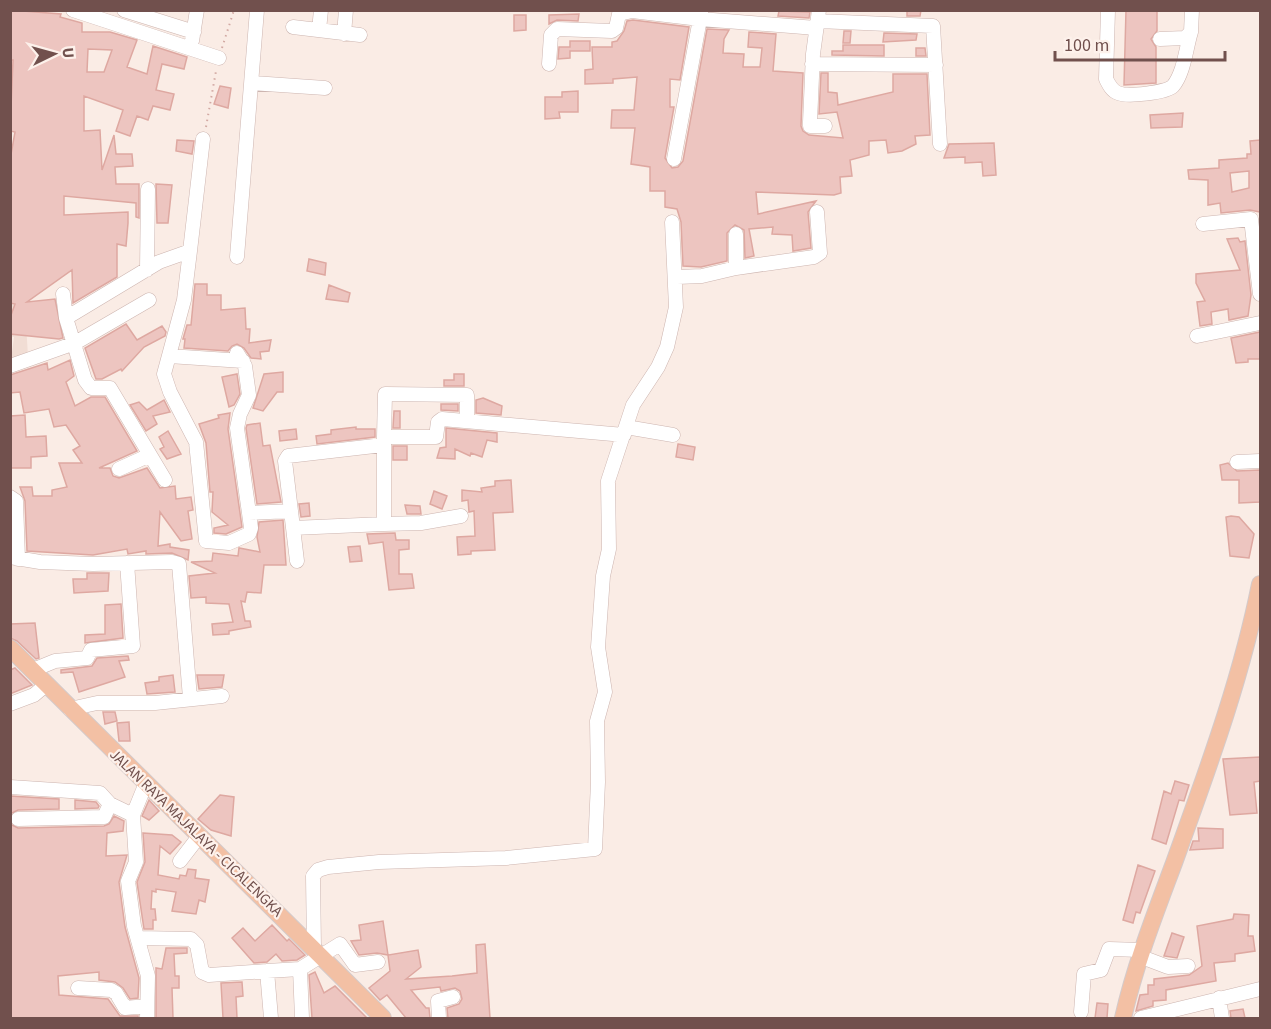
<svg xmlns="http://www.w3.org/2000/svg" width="1271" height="1029" font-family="'Source Sans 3',sans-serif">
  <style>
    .residential { fill: #f1ddd4 }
    .building { fill: #edc5c0; stroke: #dea8a1; stroke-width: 1.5; fill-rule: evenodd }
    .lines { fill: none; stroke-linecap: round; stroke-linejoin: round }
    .minor-casing { stroke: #cdb5b0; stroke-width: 15 }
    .major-casing { stroke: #d4caca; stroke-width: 18 }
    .path { stroke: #d2a9a3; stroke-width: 2; stroke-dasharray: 1.5 4.5; stroke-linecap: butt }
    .minor { stroke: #fff; stroke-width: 14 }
    .major { stroke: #f3c0a4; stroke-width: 16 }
    .labels { text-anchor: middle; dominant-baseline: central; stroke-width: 4.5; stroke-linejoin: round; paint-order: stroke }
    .street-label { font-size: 15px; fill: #71504d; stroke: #fdf1eb }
  </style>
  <rect width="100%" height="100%" fill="#faece5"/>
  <path class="residential" d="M 10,258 L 22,259 L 28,356 L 11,360 L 14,337 L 10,336 Z"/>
  <path class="building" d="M 10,10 L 61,14 L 60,17 L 82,23 L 82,32 L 110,32 L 137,40 L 127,67 L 147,74 L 153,46 L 187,57 L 184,69 L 162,64 L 156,90 L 174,94 L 170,110 L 153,106 L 148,120 L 137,116 L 130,136 L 116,131 L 123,110 L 84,96 L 84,131 L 100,130 L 102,170 L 114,135 L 116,154 L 132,154 L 133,166 L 115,167 L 116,184 L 139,184 L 139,218 L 136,217 L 136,203 L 64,196 L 64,215 L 128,212 L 128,223 L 126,246 L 117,244 L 117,277 L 73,303 L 72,270 L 27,302 L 55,299 L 63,338 L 59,339 L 10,334 L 10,318 L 15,304 L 10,303 L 10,160 L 15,132 L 10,131 L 13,60 L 10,60 ZM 88,49 L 112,50 L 104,72 L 87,72 Z
    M 907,10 L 921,10 L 920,16 L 907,16 Z
    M 1126,10 L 1157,10 L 1157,31 L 1151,39 L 1156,47 L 1156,83 L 1124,85 Z
    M 779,11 L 810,12 L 809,18 L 778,16 Z
    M 579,14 L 578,21 L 557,20 L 549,24 L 549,15 Z
    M 514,15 L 526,15 L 526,30 L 514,31 Z
    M 633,20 L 689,27 L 680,80 L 670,79 L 670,107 L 674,107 L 665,158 L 672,168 L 678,167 L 683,161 L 707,29 L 729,30 L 724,39 L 723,53 L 744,54 L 743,67 L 760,67 L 762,48 L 748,47 L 749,32 L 776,34 L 773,71 L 803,73 L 801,126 L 803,131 L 809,135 L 843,138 L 837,112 L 819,114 L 821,73 L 828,73 L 828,92 L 837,93 L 838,105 L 893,92 L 893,74 L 927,74 L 930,135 L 915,136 L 916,144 L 902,151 L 888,153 L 886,140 L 869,141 L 869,155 L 850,160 L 852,176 L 840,177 L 841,193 L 834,195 L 756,192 L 758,214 L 816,201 L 808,212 L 811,248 L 793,251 L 792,235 L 772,234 L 773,227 L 749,229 L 754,256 L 745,258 L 744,230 L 735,225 L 727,233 L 727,261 L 701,267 L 683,266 L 681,222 L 677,209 L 665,207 L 665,191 L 650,191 L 650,167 L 631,164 L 635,128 L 611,128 L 612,110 L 634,110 L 637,77 L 613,79 L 613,83 L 585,84 L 585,70 L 593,69 L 592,47 L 612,47 L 612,42 L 617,41 L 624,31 L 627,21 Z
    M 844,31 L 851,31 L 850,43 L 843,43 Z
    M 884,33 L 917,34 L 916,40 L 883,42 Z
    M 570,41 L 590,41 L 590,51 L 570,51 L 570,58 L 558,59 L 559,47 L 570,47 Z
    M 843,45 L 884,45 L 884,56 L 832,55 L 832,51 L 843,51 Z
    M 916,48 L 925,48 L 926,56 L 916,56 Z
    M 220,86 L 231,88 L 228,108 L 214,104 Z
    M 578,91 L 578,112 L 559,112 L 560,118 L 545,119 L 545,97 L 562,97 L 562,92 Z
    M 1183,113 L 1182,127 L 1151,128 L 1150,115 Z
    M 177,140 L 194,141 L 192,154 L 176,151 Z
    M 1260,140 L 1260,212 L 1250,210 L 1221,213 L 1220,203 L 1208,205 L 1208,180 L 1189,179 L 1188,170 L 1219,168 L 1219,160 L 1247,158 L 1247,154 L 1251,154 L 1250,141 ZM 1249,171 L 1249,188 L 1232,192 L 1230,173 Z
    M 994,143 L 996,175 L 983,176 L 982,162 L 965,163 L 965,157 L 944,158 L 949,144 Z
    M 156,184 L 172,185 L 168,223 L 157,223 Z
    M 1238,238 L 1240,242 L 1245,241 L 1251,295 L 1248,316 L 1229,320 L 1228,309 L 1211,312 L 1212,324 L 1200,326 L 1197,302 L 1205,301 L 1196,283 L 1196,274 L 1240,270 L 1227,239 Z
    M 309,259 L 326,263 L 325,275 L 307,271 Z
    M 195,284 L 207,284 L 207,295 L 221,295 L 221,310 L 245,308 L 246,329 L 250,329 L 249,343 L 271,340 L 269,351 L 260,352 L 261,359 L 251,358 L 244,348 L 237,344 L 232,346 L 228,351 L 184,348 L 185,339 L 183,339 L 187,325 L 191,325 Z
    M 329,285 L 350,293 L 348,302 L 326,299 Z
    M 126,324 L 137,340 L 162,326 L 166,332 L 165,336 L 144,347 L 122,371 L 121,369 L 102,379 L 96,379 L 85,348 Z
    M 1260,332 L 1260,359 L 1248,359 L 1248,362 L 1236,363 L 1231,338 Z
    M 70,360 L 74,376 L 66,382 L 75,406 L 91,397 L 105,397 L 137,451 L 99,468 L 110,468 L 113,476 L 119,478 L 147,468 L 160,488 L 175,486 L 176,499 L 191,497 L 193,510 L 188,511 L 192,539 L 181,541 L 160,512 L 158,546 L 170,544 L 170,547 L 189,550 L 188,560 L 172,553 L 146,554 L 146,551 L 128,554 L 127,549 L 93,555 L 27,551 L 25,501 L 20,487 L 32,487 L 33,496 L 52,496 L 52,490 L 67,487 L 59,463 L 82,463 L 73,450 L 80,446 L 66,425 L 54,427 L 49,409 L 24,413 L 20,392 L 10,393 L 10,375 L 47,363 L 48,370 Z
    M 283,372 L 283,392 L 277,392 L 263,411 L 253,408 L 264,374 Z
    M 237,374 L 240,394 L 234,405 L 229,407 L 222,377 Z
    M 454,374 L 464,374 L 464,386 L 444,386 L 444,380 L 454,380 Z
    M 483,398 L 502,406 L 501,415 L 476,413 L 476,400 Z
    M 164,400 L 170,412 L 153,416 L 157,424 L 146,431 L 130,405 L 139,402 L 147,410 Z
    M 441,404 L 458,404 L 458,411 L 441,410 Z
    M 394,411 L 400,411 L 400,428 L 393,428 Z
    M 230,413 L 228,429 L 242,527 L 226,534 L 214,533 L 214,528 L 228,525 L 212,512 L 213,492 L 210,492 L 206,443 L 199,424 L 219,418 L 218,415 Z
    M 25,415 L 26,437 L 46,436 L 47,456 L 31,457 L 31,468 L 10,468 L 10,416 Z
    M 260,423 L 263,446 L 270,445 L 281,502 L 257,504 L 246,428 L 247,425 Z
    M 356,427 L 356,429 L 375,429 L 375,437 L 317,444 L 316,436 L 331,434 L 331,430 Z
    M 446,428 L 497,433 L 497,442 L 487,440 L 482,457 L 471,453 L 470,456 L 455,449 L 455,459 L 437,458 L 440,448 L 446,447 Z
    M 296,429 L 297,439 L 280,441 L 279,431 Z
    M 168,431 L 181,454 L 167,459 L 160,449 L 164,447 L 159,437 Z
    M 678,444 L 695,447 L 693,460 L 676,457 Z
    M 393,446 L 407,446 L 407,460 L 393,460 Z
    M 1228,463 L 1237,471 L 1260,470 L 1260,502 L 1239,503 L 1239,480 L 1222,480 L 1220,465 Z
    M 511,480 L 513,512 L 493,513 L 495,550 L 471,551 L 471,554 L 458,555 L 457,537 L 475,536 L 474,511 L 469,512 L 468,500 L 462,501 L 462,490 L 482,492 L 481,488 L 495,486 L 495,481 Z
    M 434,491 L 447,496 L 442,509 L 430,504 Z
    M 309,503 L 310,516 L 301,517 L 299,504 Z
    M 405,505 L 420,506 L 421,514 L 407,514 Z
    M 1231,516 L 1239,517 L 1254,534 L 1249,558 L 1230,556 L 1226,517 Z
    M 283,520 L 286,565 L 264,565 L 261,593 L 247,592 L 245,602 L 241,601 L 245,621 L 250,621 L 251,627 L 229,631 L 229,634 L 213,635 L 212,624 L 233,622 L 229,604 L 206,603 L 206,597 L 191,598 L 189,576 L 215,573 L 191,562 L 212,561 L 213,553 L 238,556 L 239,548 L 260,552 L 257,537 L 259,522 Z
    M 395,533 L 396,540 L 409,540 L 409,549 L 399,550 L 399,574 L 412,574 L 414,588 L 389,590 L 383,542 L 369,544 L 367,534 Z
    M 360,546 L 362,561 L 350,562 L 348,547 Z
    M 87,573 L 109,573 L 108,591 L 74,593 L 73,579 L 87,579 Z
    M 121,604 L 123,638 L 85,643 L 85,635 L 105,634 L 105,605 Z
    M 35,623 L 39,658 L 36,659 L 17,641 L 10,638 L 10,624 Z
    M 128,656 L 129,660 L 119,661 L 125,677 L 79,692 L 73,672 L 61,673 L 61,670 L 92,666 L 97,658 Z
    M 15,668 L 32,685 L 10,694 L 10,670 Z
    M 173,675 L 175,692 L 147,694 L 145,683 L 159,681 L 159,677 Z
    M 197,675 L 224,675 L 222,687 L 199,689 Z
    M 103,712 L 115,712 L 117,721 L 105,724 Z
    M 129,722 L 130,741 L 119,741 L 117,723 Z
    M 1260,757 L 1260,781 L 1254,782 L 1257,813 L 1230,815 L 1223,759 Z
    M 1175,781 L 1189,785 L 1184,801 L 1179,800 L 1166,844 L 1152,839 L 1164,791 L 1171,794 Z
    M 220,795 L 234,797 L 231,836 L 211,830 L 198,819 Z
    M 10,796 L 59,799 L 59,809 L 18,810 L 10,814 Z
    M 75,800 L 96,802 L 99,806 L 98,808 L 75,809 Z
    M 149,800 L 159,811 L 149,820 L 142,816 Z
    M 114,816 L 124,821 L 123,831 L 107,833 L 106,856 L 127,855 L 119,882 L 125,927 L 139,978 L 138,998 L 130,999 L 123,988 L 115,982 L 99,980 L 99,972 L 58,976 L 59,995 L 108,999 L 120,1016 L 138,1016 L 138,1018 L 10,1018 L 10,824 L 18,828 L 104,826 L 109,824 Z
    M 1198,828 L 1223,829 L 1223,848 L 1190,850 L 1193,841 L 1199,841 Z
    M 143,833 L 172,835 L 181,842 L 170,854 L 160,846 L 158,875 L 179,879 L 180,875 L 186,876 L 188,869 L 196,870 L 195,878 L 209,880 L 205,902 L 199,900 L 196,914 L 172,911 L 176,892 L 156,889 L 156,892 L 152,891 L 151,909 L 155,909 L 156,920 L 153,920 L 153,929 L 144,929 L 137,882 L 145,862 Z
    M 1138,865 L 1155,871 L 1140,913 L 1136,912 L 1133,923 L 1123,920 Z
    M 1234,914 L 1249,915 L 1248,936 L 1253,936 L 1255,951 L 1235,954 L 1235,961 L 1214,963 L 1216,981 L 1166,990 L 1166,1000 L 1153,1001 L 1153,1006 L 1136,1011 L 1140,995 L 1148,994 L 1148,985 L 1154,985 L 1154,979 L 1189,975 L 1202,966 L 1197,926 L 1233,919 Z
    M 383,921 L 388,955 L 377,953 L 359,955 L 351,941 L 361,940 L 359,925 Z
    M 272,925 L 287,941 L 289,939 L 305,955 L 297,960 L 282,961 L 276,954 L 267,962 L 254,963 L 232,938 L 243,928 L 255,941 Z
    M 1172,933 L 1184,937 L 1177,958 L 1164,956 Z
    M 485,944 L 490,1018 L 448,1018 L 447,1008 L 459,1004 L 462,999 L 460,991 L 455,988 L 441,991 L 440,987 L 411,990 L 426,1008 L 429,1008 L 430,1018 L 406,1018 L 387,995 L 380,1000 L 369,988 L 390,971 L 388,955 L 418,950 L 421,967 L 406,979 L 452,976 L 477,973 L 476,945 Z
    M 166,948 L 187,948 L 187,953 L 174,954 L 175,976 L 179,976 L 179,988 L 172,988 L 173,1018 L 156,1018 L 156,968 L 162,969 Z
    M 315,972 L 324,993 L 335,986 L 367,1018 L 312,1018 L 309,975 Z
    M 242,982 L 243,996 L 236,997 L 237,1018 L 223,1018 L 221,983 Z
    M 1097,1003 L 1108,1004 L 1107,1018 L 1095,1018 Z
    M 1243,1009 L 1245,1018 L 1231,1018 L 1230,1011 Z"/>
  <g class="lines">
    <defs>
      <path id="minor" d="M 73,10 L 219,58
        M 124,10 L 194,32
        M 819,10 L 813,54 L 810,122 L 810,126 L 825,126
        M 1108,10 L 1106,79 C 1109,85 1112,91 1118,93 C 1127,97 1166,93 1173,86 C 1184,73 1186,48 1191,32
        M 701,12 L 700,19 L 816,28
        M 818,21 L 933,26 L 940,144
        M 293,27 L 360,35
        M 319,30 L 321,10
        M 344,34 L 346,10
        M 1160,39 L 1185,38 L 1191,32 L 1192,10
        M 192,41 L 197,10
        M 549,64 L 551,35 L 557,29 L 612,31 L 616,28 L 619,14 L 632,11 L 700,19 L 674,159
        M 812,64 L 936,65
        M 252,83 L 325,88
        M 1203,224 L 1251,219 L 1260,294
        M 190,251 L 184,300 L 164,374 L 170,392 L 196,442 L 206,541 L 229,543 L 249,534 L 251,528 L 249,513
        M 237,257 L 257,10
        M 736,268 L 814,257 L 820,253 L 817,212
        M 147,270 L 148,189
        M 677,277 L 702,276 L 736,268 L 736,234
        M 63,294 L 66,318 L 85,380 L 91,388 L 110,388 L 165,480
        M 66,318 L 159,262 L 190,251 L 203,139
        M 1197,336 L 1260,323
        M 237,353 L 245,366 L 249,395 L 240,414 L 237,428 L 249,513 L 291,511 L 297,561
        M 169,356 L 243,361
        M 10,366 L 75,343 L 149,300
        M 626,427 L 673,435
        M 384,437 L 385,394 L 467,395 L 467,420
        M 1237,462 L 1260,461
        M 119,469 L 150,455
        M 10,497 L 16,501 L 18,559
        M 291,511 L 285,461 L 288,456 L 383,445
        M 461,516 L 421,523 L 384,524 L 384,437 L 436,437 L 438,422 L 442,419 L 624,435
        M 293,528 L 384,524
        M 10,557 L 40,562 L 93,564 L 172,562 L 179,564 L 190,698
        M 33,670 L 55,661 L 87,658 L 91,650 L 133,646 L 127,563
        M 10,704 L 34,695 L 47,684
        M 70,709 L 97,703 L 155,703 L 222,696
        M 146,783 L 133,815 L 136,862 L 128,881 L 134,926 L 148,976 L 147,1018
        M 10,787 L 100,793 L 110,804 L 133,815
        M 18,819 L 104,817 L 110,804
        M 180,861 L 200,835
        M 138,938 L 191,939 L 197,945 L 202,972 L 209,975 L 267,971
        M 314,949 L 313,876 L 318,870 L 328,867 L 379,862 L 506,858 L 595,849 L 598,782 L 597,721 L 605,692 L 598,647 L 603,576 L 609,549 L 608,481 L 633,405 L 658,367 L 667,347 L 676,307 L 672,222
        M 1139,956 L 1168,967 L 1188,966
        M 78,988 L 111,990 L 116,993 L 125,1008 L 147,1006
        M 1219,998 L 1222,1018
        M 1081,1012 L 1084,974 L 1101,970 L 1109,949 L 1141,950
        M 271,1018 L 267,971 L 300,969
        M 302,1018 L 300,969 L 340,944 L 355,965 L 378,962
        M 439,1018 L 438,1001 L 453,997
        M 1141,1018 L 1260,989"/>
      <path id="major" d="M 10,648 L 383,1018
        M 1123,1018 C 1135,965 1155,914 1174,863 C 1207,771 1241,680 1260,584"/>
    </defs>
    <use href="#minor" class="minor-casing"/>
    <use href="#major" class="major-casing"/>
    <path class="path" d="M 222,48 L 234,10
      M 206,127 L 216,71"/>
    <use href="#minor" class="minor"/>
    <use href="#major" class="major"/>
  </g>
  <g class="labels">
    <g class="street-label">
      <text transform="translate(196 833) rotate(44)">JALAN RAYA MAJALAYA - CICALENGKA</text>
    </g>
  </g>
  <rect width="1271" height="1029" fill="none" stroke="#71504d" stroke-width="24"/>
  <g transform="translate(54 54) rotate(85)" stroke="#fdf1eb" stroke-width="4.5" paint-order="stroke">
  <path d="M0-4.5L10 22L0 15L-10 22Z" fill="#71504d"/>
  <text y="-9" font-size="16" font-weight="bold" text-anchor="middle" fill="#71504d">U</text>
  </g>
  <path d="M1055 51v9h170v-9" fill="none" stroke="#71504d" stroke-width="3"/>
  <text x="1064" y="51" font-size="18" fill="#71504d" stroke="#fdf1eb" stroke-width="4.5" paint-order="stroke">100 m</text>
</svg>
